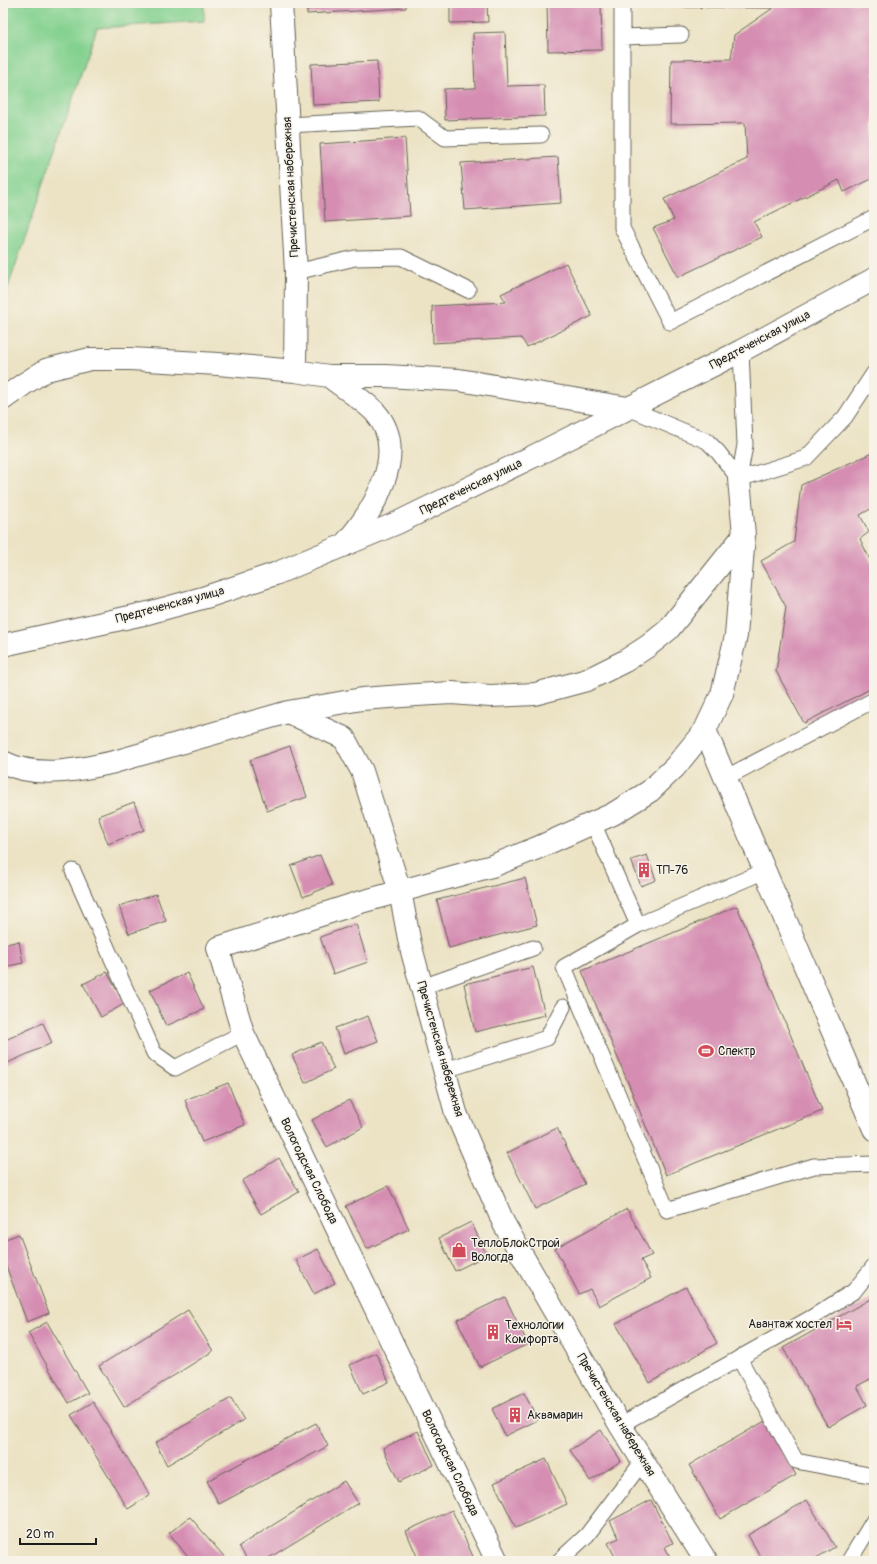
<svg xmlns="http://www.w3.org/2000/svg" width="877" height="1564" font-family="Pangolin,sans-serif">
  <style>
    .green { fill: #83d18f; stroke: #507656 }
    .building { fill: #d58db2 }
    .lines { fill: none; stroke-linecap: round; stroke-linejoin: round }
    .lane-casing { stroke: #656257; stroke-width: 17 }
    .street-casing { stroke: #656257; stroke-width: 24 }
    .secondary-casing { stroke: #656257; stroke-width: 24 }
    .lane { stroke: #fff; stroke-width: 15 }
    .street { stroke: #fff; stroke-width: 22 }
    .secondary { stroke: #fff; stroke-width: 22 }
    .labels { text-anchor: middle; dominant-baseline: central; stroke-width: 3; stroke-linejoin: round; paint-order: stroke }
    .street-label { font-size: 12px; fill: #1c1c1c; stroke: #f7f3e8 }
    .poi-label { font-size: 12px; fill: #1c1c1c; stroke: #f7f3e8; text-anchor: start }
  </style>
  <rect width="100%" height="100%" fill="#f7f3e8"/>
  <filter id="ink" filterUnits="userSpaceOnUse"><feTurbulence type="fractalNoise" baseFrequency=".025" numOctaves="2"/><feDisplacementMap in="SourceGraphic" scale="8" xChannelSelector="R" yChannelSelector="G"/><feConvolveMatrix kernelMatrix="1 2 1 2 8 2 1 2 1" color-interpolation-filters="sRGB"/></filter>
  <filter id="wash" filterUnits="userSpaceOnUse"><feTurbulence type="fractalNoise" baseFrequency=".012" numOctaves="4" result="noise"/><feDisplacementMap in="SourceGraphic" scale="16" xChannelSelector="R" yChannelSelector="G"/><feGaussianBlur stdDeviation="0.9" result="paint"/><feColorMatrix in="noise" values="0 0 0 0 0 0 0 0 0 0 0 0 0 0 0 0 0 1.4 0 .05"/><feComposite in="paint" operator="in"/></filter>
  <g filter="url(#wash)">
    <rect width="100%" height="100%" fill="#ece3c5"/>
    <path class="green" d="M 6,3 L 204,3 L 204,21 L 97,28 L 3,302 L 3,10 Z"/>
    <g id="blocks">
      <path class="building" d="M 307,3 L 406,3 L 406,8 L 307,14 Z
        M 450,3 L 487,3 L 488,22 L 450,23 Z
        M 547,3 L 601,3 L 602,50 L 548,51 Z
        M 672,3 L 874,3 L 874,178 L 844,192 L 839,180 L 754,222 L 762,237 L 678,277 L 653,228 L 674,220 L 664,199 L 747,159 L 745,123 L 670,124 L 671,60 L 731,59 L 734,35 L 773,8 L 672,7 Z
        M 505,32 L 507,86 L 544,85 L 545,116 L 445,120 L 444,89 L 475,88 L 473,33 Z
        M 377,61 L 379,102 L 313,105 L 311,64 Z
        M 405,138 L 410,216 L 325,222 L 320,144 Z
        M 558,157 L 561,203 L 465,210 L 461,163 Z
        M 566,263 L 592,316 L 527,347 L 521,338 L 433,343 L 432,306 L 506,302 L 501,294 Z
        M 874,452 L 874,507 L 860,515 L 869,532 L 860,539 L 874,568 L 874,687 L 804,723 L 776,671 L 786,607 L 761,561 L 794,542 L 801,485 Z
        M 290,746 L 307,797 L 267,811 L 250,760 Z
        M 134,802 L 144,830 L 108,844 L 98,816 Z
        M 320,855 L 332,885 L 303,897 L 291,866 Z
        M 647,855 L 656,880 L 641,886 L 631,860 Z
        M 525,878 L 537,925 L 449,948 L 437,900 Z
        M 156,894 L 166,921 L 129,934 L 119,906 Z
        M 737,906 L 822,1111 L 666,1175 L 582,971 Z
        M 356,924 L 368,962 L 333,974 L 320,937 Z
        M 19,941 L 23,963 L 3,967 L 3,945 Z
        M 533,967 L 545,1015 L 475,1032 L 464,984 Z
        M 107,972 L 124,1004 L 101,1017 L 83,984 Z
        M 187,973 L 204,1009 L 166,1026 L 150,990 Z
        M 368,1016 L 378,1041 L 344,1054 L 335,1028 Z
        M 43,1023 L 52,1043 L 3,1065 L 3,1041 Z
        M 321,1042 L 334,1069 L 305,1083 L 292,1055 Z
        M 228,1083 L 245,1125 L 202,1142 L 185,1100 Z
        M 349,1100 L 363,1127 L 327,1147 L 312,1120 Z
        M 557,1128 L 585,1184 L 535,1209 L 507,1153 Z
        M 279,1158 L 299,1192 L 261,1214 L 242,1181 Z
        M 388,1186 L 409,1229 L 367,1249 L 346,1206 Z
        M 627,1209 L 652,1255 L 641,1260 L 651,1278 L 599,1306 L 590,1289 L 579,1294 L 555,1248 Z
        M 471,1222 L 487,1255 L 455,1271 L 439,1238 Z
        M 19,1234 L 49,1313 L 27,1322 L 3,1258 L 3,1240 Z
        M 318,1249 L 335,1283 L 314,1294 L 296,1260 Z
        M 686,1287 L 717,1343 L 650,1383 L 616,1324 Z
        M 505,1297 L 528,1344 L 480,1367 L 457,1320 Z
        M 874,1297 L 874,1377 L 857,1386 L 867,1405 L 828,1427 L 783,1348 Z
        M 188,1310 L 213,1351 L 124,1407 L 99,1366 Z
        M 47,1322 L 88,1393 L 69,1403 L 28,1333 Z
        M 376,1353 L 389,1382 L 363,1394 L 350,1365 Z
        M 524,1393 L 538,1420 L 505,1436 L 492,1409 Z
        M 231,1398 L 244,1420 L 167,1465 L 155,1443 Z
        M 93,1402 L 150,1495 L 128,1509 L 71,1415 Z
        M 765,1421 L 796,1475 L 720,1519 L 689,1465 Z
        M 316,1423 L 328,1446 L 219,1504 L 207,1481 Z
        M 601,1430 L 621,1461 L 590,1481 L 570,1450 Z
        M 418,1431 L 434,1465 L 399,1482 L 383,1448 Z
        M 546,1459 L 567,1504 L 516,1528 L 494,1483 Z
        M 344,1481 L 358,1503 L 264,1561 L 248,1561 L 239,1546 Z
        M 651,1500 L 673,1543 L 665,1547 L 672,1561 L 617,1561 L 608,1543 L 619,1538 L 610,1521 Z
        M 807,1500 L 835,1547 L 811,1561 L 763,1561 L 748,1535 Z
        M 452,1510 L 475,1561 L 419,1561 L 406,1531 Z
        M 190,1517 L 228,1561 L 191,1561 L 169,1533 Z"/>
    </g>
  </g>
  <g filter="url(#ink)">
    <use href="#blocks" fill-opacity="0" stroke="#656257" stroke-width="1"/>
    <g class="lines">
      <defs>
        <path id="lane" d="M 622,3 L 622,228 L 670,322 L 874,218
          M 622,37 L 681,35
          M 288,125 L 418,118 L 445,138 L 541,135
          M 296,272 L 355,258 L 401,257 L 468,290
          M 628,408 L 707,441 L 718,452 L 739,479
          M 739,479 L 806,458 L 845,417 L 874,373
          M 739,479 L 745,445 L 741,351
          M 725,778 L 874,700
          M 593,823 L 638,925
          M 73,871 L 154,1053 L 175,1068 L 243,1033
          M 765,871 L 638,925 L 564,967 L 667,1210 L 814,1166 L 874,1164
          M 422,987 L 533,948
          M 445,1070 L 547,1038 L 563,1007
          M 739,1358 L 796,1461 L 874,1476
          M 620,1425 L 811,1318 L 854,1291 L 874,1266
          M 559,1561 L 587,1535 L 643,1461
          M 849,1561 L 874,1520"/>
        <path id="street" d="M 281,3 L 296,272 L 295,371
          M 329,376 C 343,387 363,400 375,412 C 411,452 372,514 343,546
          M 3,399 L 24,384 L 46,370 L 90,359 L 130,359 L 218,364 L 295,371 L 329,376 L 385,376 L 459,380 L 628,408
          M 288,712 L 344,738 L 362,771 L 400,891 L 410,944 L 456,1113 L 504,1224 L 620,1425 L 706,1561
          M 705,730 L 874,1129
          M 3,762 C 36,779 80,770 114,762 L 288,712 L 362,699 L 416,695 L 452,693 L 490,696 L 535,694 L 587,680 L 625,661 L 648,646 L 668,630 L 744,535
          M 497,1561 L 243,1033 L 218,948 L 361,902 L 492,866 L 537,848 L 613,814 L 650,791 L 675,767 L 705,730 L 722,694 L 736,636 L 744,535 L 739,479"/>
        <path id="secondary" d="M 3,645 L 148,613 L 206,597 L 275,574 L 397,523 L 538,454 L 741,351 L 874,279"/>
      </defs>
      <use href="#lane" class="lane-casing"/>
      <use href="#street" class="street-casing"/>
      <use href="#secondary" class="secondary-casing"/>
      <use href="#lane" class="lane"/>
      <use href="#street" class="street"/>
      <use href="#secondary" class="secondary"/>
    </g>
  </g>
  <defs>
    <symbol id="building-bare" viewBox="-9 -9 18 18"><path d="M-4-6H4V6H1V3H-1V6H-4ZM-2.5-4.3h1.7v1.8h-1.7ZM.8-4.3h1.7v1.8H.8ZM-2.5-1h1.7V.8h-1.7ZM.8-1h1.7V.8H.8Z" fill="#d1495b" stroke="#f7f3e8" stroke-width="2.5" paint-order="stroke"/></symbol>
    <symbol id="stadium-bare" viewBox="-9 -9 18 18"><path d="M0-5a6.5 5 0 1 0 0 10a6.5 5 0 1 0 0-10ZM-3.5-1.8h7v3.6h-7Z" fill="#d1495b" stroke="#f7f3e8" stroke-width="2.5" paint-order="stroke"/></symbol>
    <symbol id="shop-bare" viewBox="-9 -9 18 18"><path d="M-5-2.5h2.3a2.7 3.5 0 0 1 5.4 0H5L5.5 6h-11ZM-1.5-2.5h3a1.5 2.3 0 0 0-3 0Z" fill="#d1495b" stroke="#f7f3e8" stroke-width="2.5" paint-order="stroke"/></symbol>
    <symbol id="hotel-bare" viewBox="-9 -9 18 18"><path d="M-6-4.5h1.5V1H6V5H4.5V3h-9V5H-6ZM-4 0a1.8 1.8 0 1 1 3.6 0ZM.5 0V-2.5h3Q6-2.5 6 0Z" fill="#d1495b" stroke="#f7f3e8" stroke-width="2.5" paint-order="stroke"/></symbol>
  </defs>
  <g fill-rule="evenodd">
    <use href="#building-bare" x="633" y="859" width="22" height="22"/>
    <use href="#stadium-bare" x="695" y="1040" width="22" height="22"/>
    <use href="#shop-bare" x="448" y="1239" width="22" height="22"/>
    <use href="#hotel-bare" x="833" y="1313" width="22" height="22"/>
    <use href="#building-bare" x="482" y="1321" width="22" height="22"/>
    <use href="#building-bare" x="504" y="1404" width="22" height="22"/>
  </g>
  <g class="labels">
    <g class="street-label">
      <text transform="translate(291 187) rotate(-93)">Пречистенская набережная</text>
      <text transform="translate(760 340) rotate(-28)">Предтеченская улица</text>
      <text transform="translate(471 487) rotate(-26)">Предтеченская улица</text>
      <text transform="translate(170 605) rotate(-15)">Предтеченская улица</text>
      <text transform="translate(440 1049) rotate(74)">Пречистенская набережная</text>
      <text transform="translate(309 1171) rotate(64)">Вологодская Слобода</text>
      <text transform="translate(616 1415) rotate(59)">Пречистенская набережная</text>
      <text transform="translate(450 1463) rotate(64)">Вологодская Слобода</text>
    </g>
    <g class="poi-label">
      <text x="656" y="870">ТП-76</text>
      <text x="718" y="1051">Спектр</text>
      <text x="471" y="1243">ТеплоБлокСтрой<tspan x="471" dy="14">Вологда</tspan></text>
      <text x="832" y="1324" text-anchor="end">Авантаж хостел</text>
      <text x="505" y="1325">Технологии<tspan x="505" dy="14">Комфорта</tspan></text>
      <text x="527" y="1415">Аквамарин</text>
    </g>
  </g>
  <rect width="877" height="1564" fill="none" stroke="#f7f3e8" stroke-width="16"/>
  <path d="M20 1538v6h76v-6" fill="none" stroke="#1c1c1c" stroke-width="2"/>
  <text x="26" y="1538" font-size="12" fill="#1c1c1c" stroke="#f7f3e8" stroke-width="3" paint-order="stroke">20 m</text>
</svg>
